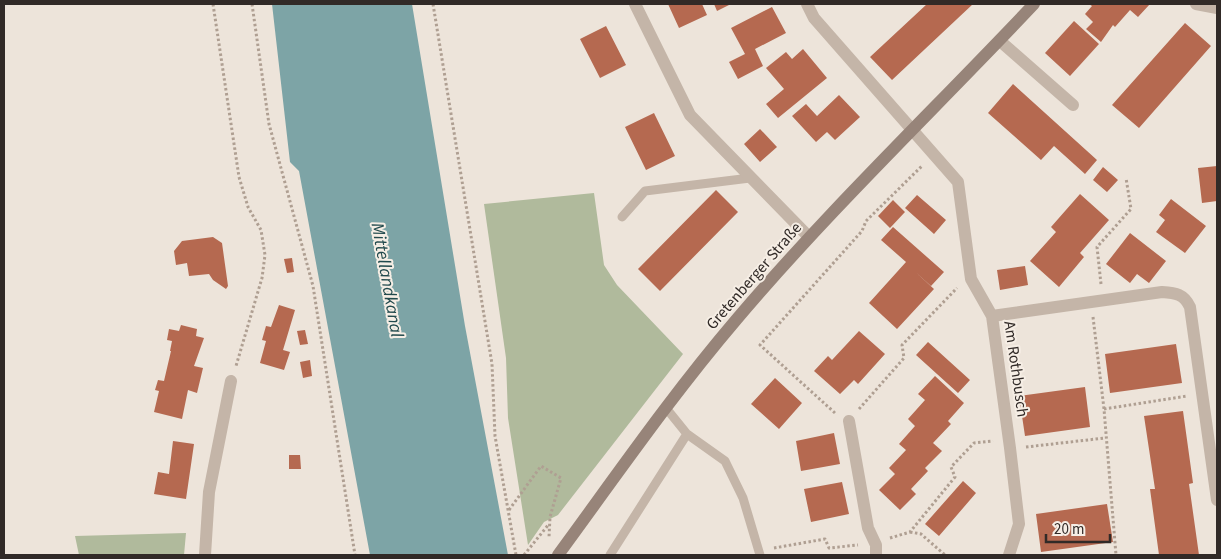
<svg xmlns="http://www.w3.org/2000/svg" width="1221" height="559" font-family="'Source Sans 3',sans-serif">
  <style>
    .green { fill: #b0ba9c }
    .water { fill: #7da4a6 }
    .building { fill: #b56950 }
    .lines { fill: none; stroke-linecap: round; stroke-linejoin: round }
    .path { stroke: #af9f92; stroke-width: 3; stroke-dasharray: 2.5 2.5; stroke-linecap: butt }
    .service { stroke: #c4b5a8; stroke-width: 9 }
    .minor { stroke: #c4b5a8; stroke-width: 12 }
    .secondary { stroke: #978479; stroke-width: 12 }
    .labels { text-anchor: middle; dominant-baseline: central; stroke-width: 4; stroke-linejoin: round; paint-order: stroke }
    .street-label { font-size: 16px; fill: #312a27; stroke: #f6eee5 }
    .water-label { font-size: 18px; font-style: italic; fill: #224a4d; stroke: #f6eee5 }
  </style>
  <rect width="100%" height="100%" fill="#ede4da"/>
  <path class="green" d="M 594,193 L 604,265 L 617,285 L 683,354 L 558,515 L 544,522 L 528,545 L 508,418 L 506,358 L 484,204 Z
    M 186,533 L 184,555 L 79,555 L 75,536 Z"/>
  <path class="water" d="M 272,4 L 412,4 L 465,326 L 508,555 L 370,555 L 299,171 L 290,162 Z"/>
  <path class="building" d="M 668,4 L 702,4 L 707,15 L 679,28 Z
    M 714,4 L 731,4 L 717,11 Z
    M 927,4 L 973,4 L 892,80 L 870,57 Z
    M 1089,4 L 1150,4 L 1138,17 L 1130,10 L 1115,27 L 1113,25 L 1101,42 L 1086,29 L 1093,22 L 1085,14 L 1092,6 Z
    M 772,7 L 786,33 L 755,49 L 763,66 L 738,79 L 729,62 L 745,54 L 731,28 Z
    M 1074,21 L 1099,44 L 1070,76 L 1045,53 Z
    M 1185,23 L 1211,46 L 1139,128 L 1112,105 Z
    M 606,26 L 626,65 L 600,78 L 580,39 Z
    M 803,49 L 827,78 L 778,118 L 766,104 L 784,89 L 766,68 L 786,52 L 792,59 Z
    M 1013,84 L 1097,160 L 1085,174 L 1054,146 L 1041,160 L 988,113 Z
    M 839,95 L 860,117 L 835,140 L 827,132 L 816,142 L 792,116 L 806,104 L 817,116 Z
    M 654,113 L 675,156 L 646,170 L 625,127 Z
    M 760,129 L 777,147 L 760,162 L 744,144 Z
    M 1217,166 L 1217,201 L 1202,203 L 1198,168 Z
    M 1103,167 L 1118,180 L 1107,192 L 1093,180 Z
    M 716,190 L 738,212 L 660,291 L 638,269 Z
    M 1080,194 L 1109,220 L 1080,253 L 1084,257 L 1059,287 L 1030,261 L 1056,232 L 1051,227 Z
    M 917,195 L 946,220 L 934,234 L 905,208 Z
    M 1171,199 L 1206,226 L 1185,253 L 1156,232 L 1165,220 L 1159,215 Z
    M 893,200 L 905,212 L 890,228 L 878,216 Z
    M 893,227 L 944,272 L 931,286 L 913,270 L 934,289 L 897,329 L 869,303 L 906,262 L 881,240 Z
    M 1130,233 L 1166,261 L 1149,283 L 1137,274 L 1130,283 L 1106,264 Z
    M 213,237 L 222,243 L 228,286 L 226,289 L 213,280 L 209,274 L 189,276 L 187,263 L 176,265 L 174,251 L 182,241 Z
    M 292,258 L 294,272 L 287,273 L 284,259 Z
    M 1025,266 L 1028,285 L 1000,290 L 997,270 Z
    M 279,305 L 295,310 L 283,350 L 290,352 L 284,370 L 260,363 L 266,341 L 262,340 L 266,326 L 271,327 Z
    M 181,325 L 197,329 L 196,336 L 204,338 L 194,366 L 203,368 L 197,393 L 188,390 L 182,419 L 154,412 L 159,391 L 155,390 L 158,380 L 164,381 L 171,351 L 170,351 L 172,341 L 167,340 L 169,329 L 179,331 Z
    M 305,330 L 308,344 L 300,345 L 297,331 Z
    M 859,331 L 885,354 L 858,384 L 854,380 L 840,394 L 814,371 L 828,356 L 832,360 Z
    M 928,342 L 970,380 L 958,393 L 916,355 Z
    M 1176,344 L 1182,383 L 1110,393 L 1105,354 Z
    M 310,360 L 312,376 L 303,378 L 300,362 Z
    M 935,376 L 964,403 L 948,421 L 951,424 L 933,443 L 942,451 L 925,468 L 928,471 L 911,489 L 916,494 L 900,510 L 879,490 L 895,474 L 889,468 L 906,450 L 899,444 L 915,426 L 908,419 L 925,400 L 918,394 Z
    M 775,378 L 802,403 L 779,429 L 751,404 Z
    M 1085,387 L 1090,427 L 1025,436 L 1019,396 Z
    M 1183,411 L 1193,483 L 1189,484 L 1199,555 L 1159,555 L 1150,489 L 1155,489 L 1144,416 Z
    M 834,433 L 840,464 L 801,471 L 796,441 Z
    M 173,441 L 194,444 L 186,499 L 154,494 L 158,472 L 169,474 Z
    M 289,455 L 300,455 L 301,469 L 289,469 Z
    M 963,481 L 976,493 L 939,536 L 925,524 Z
    M 842,482 L 849,514 L 811,522 L 804,489 Z
    M 1107,504 L 1113,542 L 1041,552 L 1036,514 Z"/>
  <g class="lines">
    <path class="path" d="M 213,4 L 239,177 L 248,207 L 261,230 L 265,255 L 262,278 L 236,366
      M 252,4 L 269,124 L 313,286 L 355,555
      M 433,4 L 492,364 L 495,436 L 516,555
      M 1101,284 L 1097,247 L 1131,209 L 1126,178
      M 1093,317 L 1104,409 L 1116,555
      M 859,409 L 904,358 L 902,345 L 957,288
      M 1104,409 L 1187,396
      M 835,413 L 760,345 L 862,231 L 866,221 L 923,165
      M 1026,447 L 1105,438
      M 509,510 L 541,466 L 561,478 L 550,517 L 549,537
      M 910,532 L 921,534 L 945,555
      M 890,538 L 910,532 L 955,477 L 951,467 L 974,443 L 993,441
      M 774,548 L 825,539 L 829,548 L 858,545
      M 524,555 L 549,524"/>
    <path class="service" d="M 622,217 L 645,191 L 750,178
      M 666,408 L 687,434 L 725,461 L 743,498 L 760,555
      M 610,555 L 687,434"/>
    <path class="minor" d="M 635,4 L 690,115 L 809,237
      M 807,4 L 814,18 L 958,182 L 971,279 L 992,316 L 1010,448 L 1019,524 L 1009,555
      M 1196,4 L 1217,8
      M 1000,41 L 1073,105
      M 992,316 L 1162,292 C 1176,293 1184,294 1190,307 L 1217,500
      M 849,421 L 868,528 L 876,545 L 876,555
      M 205,555 L 209,492 L 231,381"/>
    <path class="secondary" d="M 558,555 C 616,476 672,395 736,320 C 830,209 935,109 1034,4"/>
  </g>
  <g class="labels">
    <g class="street-label">
      <text transform="translate(754 276) rotate(-49)">Gretenberger Straße</text>
      <text transform="translate(1016 369) rotate(82)">Am Rothbusch</text>
    </g>
    <g class="water-label">
      <text transform="translate(387 280) rotate(80)">Mittellandkanal</text>
    </g>
  </g>
  <rect width="1221" height="559" fill="none" stroke="#312a27" stroke-width="10"/>
  <path d="M1046 534v8h64v-8" fill="none" stroke="#312a27" stroke-width="2.5"/>
  <text x="1054" y="534" font-size="15" fill="#312a27" stroke="#f6eee5" stroke-width="4" paint-order="stroke">20 m</text>
</svg>
